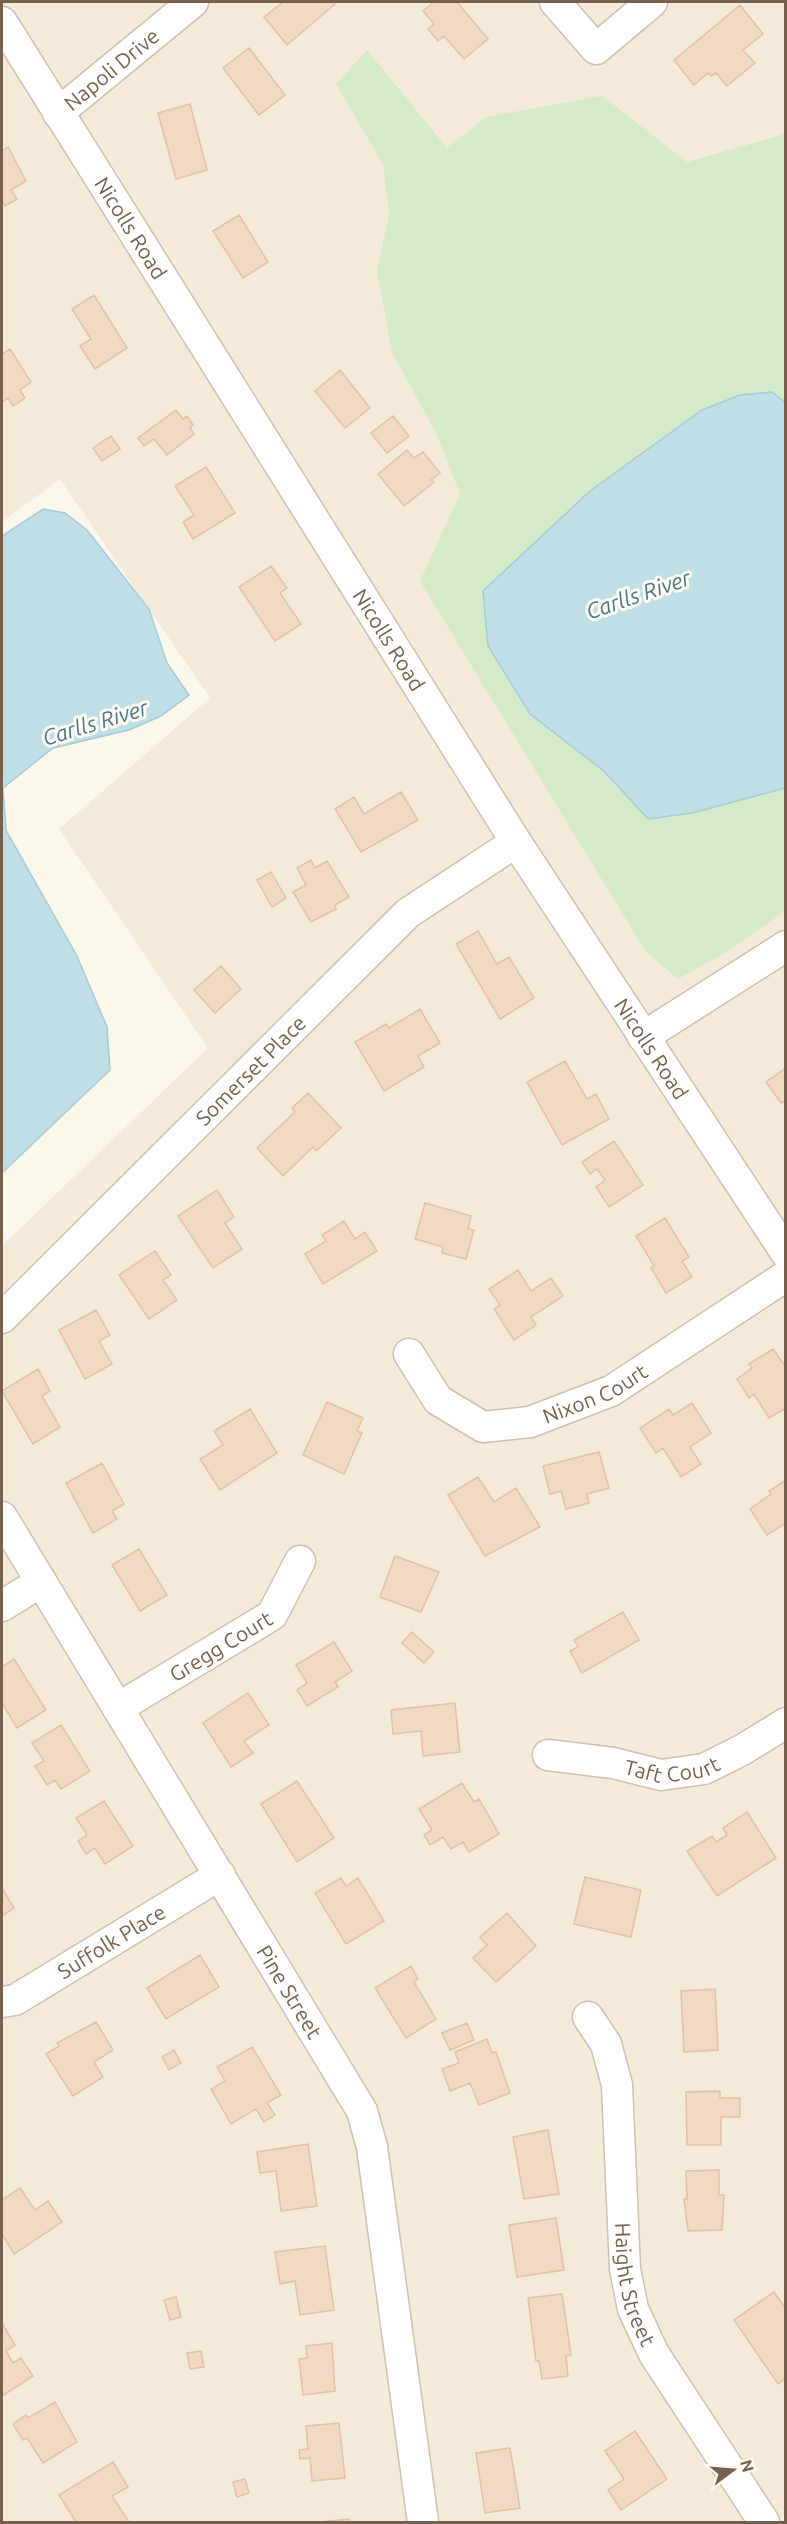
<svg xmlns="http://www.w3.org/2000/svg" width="787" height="2524" font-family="Ubuntu,sans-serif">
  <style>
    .residential { fill: #f4eada }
    .green { fill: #d4eac9 }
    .water { fill: #bfdee6; stroke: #a6ccd8; stroke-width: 1.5 }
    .building { fill: #f1d9c4; stroke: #e3c1a4; stroke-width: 1.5 }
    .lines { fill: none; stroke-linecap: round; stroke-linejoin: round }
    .minor-casing { stroke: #cfc0b0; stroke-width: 33 }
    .minor { stroke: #fff; stroke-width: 30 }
    .labels { text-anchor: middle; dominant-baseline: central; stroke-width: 6; stroke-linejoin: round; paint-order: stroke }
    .street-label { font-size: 21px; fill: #78604e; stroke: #fffbf2 }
    .water-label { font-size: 22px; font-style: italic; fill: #477a8a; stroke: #fffbf2 }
  </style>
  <rect width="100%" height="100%" fill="#fcf7eb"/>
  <path class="residential" d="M 2,2 L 785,2 L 785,2522 L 2,2522 L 2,1246 L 208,1048 L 59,829 L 210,698 L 60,479 L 2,522 Z"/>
  <path class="green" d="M 367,50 L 447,148 L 486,117 L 602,96 L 687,162 L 785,134 L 785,911 L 728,951 L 678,979 L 646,952 L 420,581 L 460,494 L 437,435 L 392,352 L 377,272 L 389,214 L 383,164 L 336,84 Z"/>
  <path class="water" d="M 772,392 L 786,403 L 785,788 L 692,813 L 648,819 L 605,772 L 530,714 L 488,646 L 483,591 L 590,491 L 702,410 L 740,395 Z
    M 43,509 L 65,513 L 87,530 L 149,609 L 167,663 L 189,695 L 161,716 L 129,730 L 53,748 L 3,788 L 6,830 L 77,956 L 107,1027 L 110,1070 L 2,1173 L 2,536 Z"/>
  <path class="building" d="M 283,2 L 333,2 L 335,4 L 287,45 L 264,17 Z
    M 434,2 L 457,2 L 488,39 L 464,59 L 444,36 L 438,41 L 428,29 L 434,24 L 423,11 Z
    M 740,5 L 763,34 L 743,50 L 755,63 L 727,86 L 716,73 L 711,76 L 708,73 L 694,85 L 674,60 Z
    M 249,48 L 285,95 L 259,115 L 223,68 Z
    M 190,104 L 207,170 L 176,179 L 158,113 Z
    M 8,147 L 26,181 L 11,190 L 17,199 L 5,206 L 2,201 L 2,151 Z
    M 239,215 L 268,262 L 243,278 L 213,231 Z
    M 94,295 L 127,348 L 95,369 L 80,346 L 91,339 L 72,309 Z
    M 10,349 L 31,382 L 20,390 L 25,398 L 13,406 L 8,398 L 2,402 L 2,354 Z
    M 340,370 L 370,408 L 345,428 L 315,391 Z
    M 176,410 L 183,419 L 187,416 L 193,425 L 190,428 L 194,434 L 167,455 L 154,439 L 144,446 L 138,438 Z
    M 393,416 L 409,436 L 387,453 L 371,433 Z
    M 111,436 L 120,449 L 102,461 L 93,448 Z
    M 407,450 L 414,458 L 423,452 L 440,473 L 431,480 L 434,482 L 404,506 L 378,474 Z
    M 206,467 L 235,513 L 193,539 L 183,522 L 194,515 L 175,486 Z
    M 271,566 L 287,588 L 280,593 L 301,624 L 275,641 L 239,587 Z
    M 401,792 L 418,820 L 361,852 L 335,809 L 354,797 L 364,814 Z
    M 311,860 L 315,868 L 327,861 L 349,897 L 335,905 L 336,909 L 311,922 L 293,892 L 306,885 L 297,868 Z
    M 271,872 L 286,898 L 272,907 L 257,880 Z
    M 478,931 L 497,964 L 509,957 L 534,998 L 500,1019 L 456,944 Z
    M 221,966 L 241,989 L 215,1013 L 194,990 Z
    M 420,1009 L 440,1043 L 418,1056 L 424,1067 L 384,1091 L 355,1042 L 386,1024 L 389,1028 Z
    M 565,1061 L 587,1099 L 596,1094 L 609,1119 L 562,1145 L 527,1082 Z
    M 786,1068 L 786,1101 L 781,1103 L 766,1082 Z
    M 308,1093 L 341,1128 L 316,1151 L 313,1147 L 283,1176 L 257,1148 L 295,1112 L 292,1108 Z
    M 614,1141 L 643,1185 L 609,1207 L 596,1187 L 605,1180 L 597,1169 L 590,1174 L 582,1162 Z
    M 217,1190 L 234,1217 L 225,1223 L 242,1249 L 213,1268 L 178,1216 Z
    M 425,1203 L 471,1216 L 468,1229 L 474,1230 L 466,1259 L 442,1253 L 443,1247 L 415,1239 Z
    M 665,1218 L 689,1257 L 682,1261 L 692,1277 L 666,1293 L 651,1268 L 654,1266 L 636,1236 Z
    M 344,1221 L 355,1239 L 365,1232 L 377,1251 L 323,1284 L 305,1254 L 326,1241 L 322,1235 Z
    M 155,1251 L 171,1275 L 163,1280 L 177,1300 L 149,1319 L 119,1275 Z
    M 518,1270 L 531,1291 L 551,1278 L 563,1296 L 531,1317 L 536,1325 L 514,1340 L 494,1309 L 500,1305 L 489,1289 Z
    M 96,1310 L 110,1335 L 99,1341 L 112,1364 L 85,1379 L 59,1330 Z
    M 773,1349 L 786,1367 L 786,1408 L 769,1418 L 754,1394 L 749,1398 L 737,1379 L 752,1368 L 749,1364 Z
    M 38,1369 L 50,1391 L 42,1396 L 60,1427 L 33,1444 L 2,1391 Z
    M 327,1402 L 363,1418 L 357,1431 L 362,1433 L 344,1474 L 303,1455 Z
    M 692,1403 L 711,1433 L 690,1447 L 701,1464 L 681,1477 L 663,1448 L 656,1453 L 640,1428 L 669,1409 L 673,1415 Z
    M 250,1409 L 277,1453 L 220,1490 L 200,1459 L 223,1445 L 214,1431 Z
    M 599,1452 L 609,1488 L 587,1494 L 589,1503 L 566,1509 L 561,1491 L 550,1494 L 543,1466 Z
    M 102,1463 L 124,1504 L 112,1511 L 117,1519 L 93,1533 L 66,1483 Z
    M 478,1477 L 494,1502 L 516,1488 L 540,1527 L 485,1556 L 448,1495 Z
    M 786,1480 L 786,1523 L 767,1535 L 750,1509 L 771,1494 L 769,1491 Z
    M 139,1549 L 167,1595 L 140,1611 L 112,1565 Z
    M 395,1556 L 439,1572 L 421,1612 L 380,1597 Z
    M 623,1612 L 639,1640 L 582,1673 L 570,1651 L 578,1647 L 574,1640 Z
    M 412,1632 L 434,1652 L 424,1663 L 402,1643 Z
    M 334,1642 L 352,1671 L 335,1682 L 338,1687 L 307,1706 L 297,1690 L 307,1683 L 296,1665 Z
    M 14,1659 L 46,1710 L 17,1728 L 2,1703 L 2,1667 Z
    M 248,1693 L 269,1725 L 244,1741 L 253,1753 L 231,1767 L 203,1723 Z
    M 455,1703 L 460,1752 L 423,1756 L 421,1731 L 393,1734 L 391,1710 Z
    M 61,1725 L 90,1771 L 61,1789 L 55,1780 L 47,1785 L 35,1766 L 44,1761 L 32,1743 Z
    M 297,1781 L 334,1838 L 297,1862 L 261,1804 Z
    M 462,1783 L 474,1802 L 479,1799 L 499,1834 L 469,1852 L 463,1842 L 451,1849 L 443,1837 L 430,1845 L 424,1835 L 432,1830 L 419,1809 Z
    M 104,1801 L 133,1846 L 105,1864 L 95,1848 L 86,1854 L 78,1841 L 87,1835 L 76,1818 Z
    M 747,1812 L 776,1858 L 717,1896 L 687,1851 L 712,1836 L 716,1842 L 727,1835 L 723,1828 Z
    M 585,1877 L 641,1890 L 631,1937 L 574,1924 Z
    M 341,1878 L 346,1886 L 358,1878 L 384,1921 L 346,1944 L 315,1893 Z
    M 2,1888 L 14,1908 L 2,1916 Z
    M 507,1913 L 536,1946 L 496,1982 L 473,1958 L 487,1945 L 480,1937 Z
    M 200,1955 L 219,1987 L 166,2019 L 147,1988 Z
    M 411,1966 L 418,1979 L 414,1982 L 436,2019 L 406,2038 L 375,1988 Z
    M 715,1989 L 718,2050 L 684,2052 L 681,1991 Z
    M 96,2022 L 113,2050 L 94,2062 L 103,2077 L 73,2096 L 46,2054 L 59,2046 L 57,2043 Z
    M 467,2023 L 474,2040 L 450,2050 L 442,2033 Z
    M 487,2039 L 492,2053 L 496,2052 L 510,2093 L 479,2105 L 470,2083 L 450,2091 L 442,2069 L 459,2063 L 455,2052 Z
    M 252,2047 L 281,2095 L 267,2103 L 275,2115 L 264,2122 L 256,2109 L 231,2124 L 211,2089 L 225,2081 L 217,2067 Z
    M 174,2050 L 181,2063 L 169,2070 L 162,2057 Z
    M 720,2091 L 720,2098 L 740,2098 L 740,2117 L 721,2117 L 721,2145 L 687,2145 L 686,2092 Z
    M 548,2130 L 559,2194 L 524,2199 L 513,2137 Z
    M 308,2144 L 317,2206 L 281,2211 L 276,2171 L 260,2173 L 257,2152 Z
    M 719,2170 L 719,2195 L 724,2195 L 722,2230 L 688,2231 L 684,2199 L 687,2199 L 686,2171 Z
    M 20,2188 L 35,2210 L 48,2201 L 62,2222 L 14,2254 L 2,2234 L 2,2200 Z
    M 556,2218 L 564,2270 L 517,2277 L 509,2225 Z
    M 325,2246 L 334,2310 L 300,2315 L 295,2281 L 280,2284 L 275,2252 Z
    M 774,2292 L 786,2309 L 786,2378 L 778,2384 L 734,2320 Z
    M 562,2294 L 571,2355 L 566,2356 L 568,2376 L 542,2379 L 539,2361 L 536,2361 L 528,2298 Z
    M 176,2297 L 181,2317 L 170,2320 L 164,2300 Z
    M 2,2323 L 15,2345 L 6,2351 L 13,2363 L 21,2358 L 33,2376 L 2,2396 Z
    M 332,2343 L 335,2391 L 303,2395 L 299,2359 L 307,2358 L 306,2346 Z
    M 201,2351 L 204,2367 L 190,2369 L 187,2353 Z
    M 55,2402 L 77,2442 L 43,2463 L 27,2438 L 23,2440 L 13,2424 L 26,2415 L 28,2418 Z
    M 339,2423 L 345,2478 L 312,2481 L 310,2458 L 300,2459 L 299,2450 L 308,2449 L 306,2426 Z
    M 635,2431 L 667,2479 L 621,2510 L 608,2490 L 624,2479 L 605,2451 Z
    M 510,2448 L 520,2508 L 485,2513 L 476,2453 Z
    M 113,2462 L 128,2487 L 112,2496 L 129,2522 L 76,2522 L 59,2495 Z
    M 245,2479 L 249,2493 L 237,2497 L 233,2482 Z
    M 349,2519 L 349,2522 L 319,2522 Z"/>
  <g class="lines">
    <defs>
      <g id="minor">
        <path d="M 555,2 L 596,49 L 652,2"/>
        <path id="s1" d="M 2,22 L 516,842 L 786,1253"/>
        <path id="s2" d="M 58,113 L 193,2"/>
        <path d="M 643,1037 L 786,946"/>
        <path id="s3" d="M 2,1318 L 408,913 L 516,842"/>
        <path id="s4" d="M 409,1354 L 438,1400 L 483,1427 L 530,1422 L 611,1391 L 786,1276"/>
        <path id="s5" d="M 2,1517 L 362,2111 L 372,2147 L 423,2522"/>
        <path d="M 2,1606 L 41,1582"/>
        <path id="s6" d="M 118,1708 L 272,1615 L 300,1561"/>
        <path id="s7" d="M 548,1755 L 613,1763 L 661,1775 L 704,1769 L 742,1750 L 786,1723"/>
        <path id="s8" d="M 2,2002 L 15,2000 L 220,1875"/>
        <path id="s9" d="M 588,2017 L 606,2044 L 617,2085 L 625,2269 L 633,2309 L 654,2354 L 764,2522"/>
      </g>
    </defs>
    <use href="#minor" class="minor-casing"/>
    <use href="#minor" class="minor"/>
  </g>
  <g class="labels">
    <g class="street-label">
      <text stroke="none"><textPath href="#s2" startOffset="69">Napoli Drive</textPath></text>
      <text stroke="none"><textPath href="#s1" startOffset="243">Nicolls Road</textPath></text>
      <text stroke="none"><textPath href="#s1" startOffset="729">Nicolls Road</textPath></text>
      <text stroke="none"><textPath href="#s1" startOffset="1215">Nicolls Road</textPath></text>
      <text stroke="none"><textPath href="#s3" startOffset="351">Somerset Place</textPath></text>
      <text stroke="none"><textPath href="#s4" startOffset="225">Nixon Court</textPath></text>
      <text stroke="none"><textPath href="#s6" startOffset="120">Gregg Court</textPath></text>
      <text stroke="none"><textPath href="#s7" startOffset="126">Taft Court</textPath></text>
      <text stroke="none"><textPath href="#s8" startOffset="126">Suffolk Place</textPath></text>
      <text stroke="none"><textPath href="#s5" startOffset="555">Pine Street</textPath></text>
      <text stroke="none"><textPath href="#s9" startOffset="276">Haight Street</textPath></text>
    </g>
    <g class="water-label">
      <text transform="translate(638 594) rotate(-19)">Carlls River</text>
      <text transform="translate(95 722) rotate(-17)">Carlls River</text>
    </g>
  </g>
  <rect width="787" height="2524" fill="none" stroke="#78604e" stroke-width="6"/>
  <g transform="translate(733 2470) rotate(74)" stroke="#fffbf2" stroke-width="4.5" paint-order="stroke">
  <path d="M0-4.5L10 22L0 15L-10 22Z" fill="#78604e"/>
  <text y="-9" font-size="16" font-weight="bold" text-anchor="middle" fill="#78604e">N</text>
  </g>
</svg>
